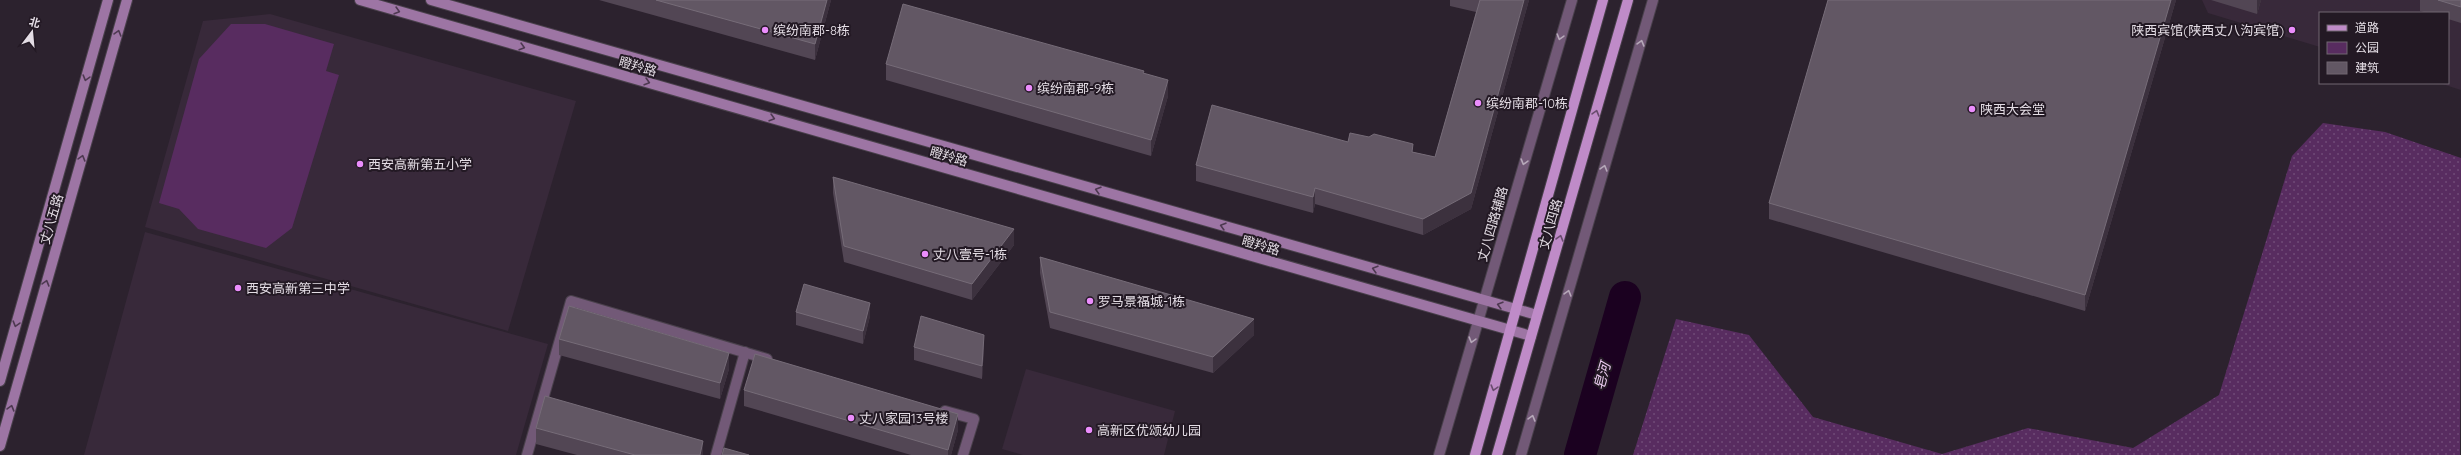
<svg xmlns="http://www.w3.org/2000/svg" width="2461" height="455" font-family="Quicksand,'Noto Sans SC',sans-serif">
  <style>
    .built { fill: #38293a }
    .grass { fill: url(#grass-dots) }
    .green { fill: #582c60 }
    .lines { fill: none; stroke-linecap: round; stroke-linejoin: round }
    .river { stroke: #1b0120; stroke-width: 32 }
    .street-casing { stroke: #49404b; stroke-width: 12 }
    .secondary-casing { stroke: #49404b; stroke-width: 12 }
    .primary-casing { stroke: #49404b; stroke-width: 12 }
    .street { stroke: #725977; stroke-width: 10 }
    .secondary { stroke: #9d75a4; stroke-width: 10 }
    .primary { stroke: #bf8bc8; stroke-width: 10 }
    .wall { fill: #524654 }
    .shaded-wall { fill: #3c313e }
    .building { fill: #625764; stroke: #766c78 }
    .oneway { stroke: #4e3951 }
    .oneway2 { stroke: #b6a8b9 }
    .oneway3 { stroke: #694c6e }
    .poi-dot { fill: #eb8dfc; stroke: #231924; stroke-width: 1.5 }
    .labels { text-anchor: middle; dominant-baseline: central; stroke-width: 4; stroke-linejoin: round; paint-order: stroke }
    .poi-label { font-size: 13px; fill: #e4dde5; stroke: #231924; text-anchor: start }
    .street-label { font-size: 13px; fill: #e4dde5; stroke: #231924 }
    .water-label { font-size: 14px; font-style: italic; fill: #eecef3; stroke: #231924 }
  </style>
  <defs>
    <pattern id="grass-dots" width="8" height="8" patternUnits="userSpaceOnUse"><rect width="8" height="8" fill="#582c60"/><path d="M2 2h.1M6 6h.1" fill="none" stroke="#704a77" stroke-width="1.8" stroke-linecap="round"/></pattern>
  </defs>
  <rect width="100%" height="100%" fill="#2c222e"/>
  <path class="built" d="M 2202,0 L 2461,0 L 2461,90 L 2439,83 L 2448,83 L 2448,13 L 2320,13 L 2320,47 L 2208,13 Z
    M 270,14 L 576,101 L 508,331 L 145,227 L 203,21 Z
    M 145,232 L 548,344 L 516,455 L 84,455 Z
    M 1026,369 L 1175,411 L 1164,455 L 1023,455 L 1002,449 Z"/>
  <path class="grass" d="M 2323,123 L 2385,132 L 2461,158 L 2460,455 L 1633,455 L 1676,319 L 1749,335 L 1813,417 L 1942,454 L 2028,428 L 2133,448 L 2219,395 L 2292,156 Z"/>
  <path class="green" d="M 231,24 L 265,24 L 334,44 L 326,71 L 339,75 L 292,228 L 266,248 L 198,229 L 179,209 L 159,203 L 199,59 Z"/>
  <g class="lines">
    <path class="river" d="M 1580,455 L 1625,297"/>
    <defs>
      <path id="street" d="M 945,411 L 974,419 L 963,455
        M 527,455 L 571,301 L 767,359
        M 716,455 L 745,352
        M 1439,455 L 1572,0
        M 1521,455 L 1653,0"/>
      <path id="secondary" d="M 360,0 L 1531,336
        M 431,0 L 1537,315
        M 0,381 L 108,0
        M 0,446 L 127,0"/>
      <path id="primary" d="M 1475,455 L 1603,0
        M 1497,455 L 1628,0"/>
    </defs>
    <use href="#street" class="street-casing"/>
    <use href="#secondary" class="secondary-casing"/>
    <use href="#primary" class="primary-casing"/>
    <use href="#street" class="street"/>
    <use href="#secondary" class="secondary"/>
    <use href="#primary" class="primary"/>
  </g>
  <path class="wall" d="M 599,0 L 831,0 L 815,60 Z
    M 1450,0 L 1529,0 L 1471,209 L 1423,235 L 1315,204 L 1313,213 L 1196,181 L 1196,165 L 1348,142 L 1413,152 L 1435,157 L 1476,12 L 1450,6 Z
    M 1828,0 L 2176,0 L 2085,311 L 1769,219 L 1769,203 Z
    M 2211,0 L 2261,0 L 2257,14 Z
    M 2420,0 L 2461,0 L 2461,23 L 2448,19 L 2448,13 L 2428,13 L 2420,11 Z
    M 886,64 L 1144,73 L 1168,96 L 1151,156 L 886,80 Z
    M 833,177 L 1014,245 L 972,300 L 844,262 L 833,193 Z
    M 1040,257 L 1254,335 L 1213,373 L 1050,328 L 1040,273 Z
    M 796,312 L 870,316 L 863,344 L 796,325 Z
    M 559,339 L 729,369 L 720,399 L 559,355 Z
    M 914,347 L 984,348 L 982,379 L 914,360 Z
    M 744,390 L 958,430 L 951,455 L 911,455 L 744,406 Z
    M 536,428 L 703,455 L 577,455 L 536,444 Z"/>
  <path class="shaded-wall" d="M 827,0 L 831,0 L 815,60 L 815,44 Z
    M 1524,0 L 1529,0 L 1471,209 L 1423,235 L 1423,219 Z
    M 2171,0 L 2176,0 L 2085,311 L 2085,295 Z
    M 2257,0 L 2261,0 L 2257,14 Z
    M 1168,80 L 1168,96 L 1151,156 L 1151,140 Z
    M 1315,188 L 1315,204 L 1313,213 L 1313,197 Z
    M 1014,229 L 1014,245 L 972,300 L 972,284 Z
    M 870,303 L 870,316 L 863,344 L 863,331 Z
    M 1254,319 L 1254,335 L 1213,373 L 1213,357 Z
    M 984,335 L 984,348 L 982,379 L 982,366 Z
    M 729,353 L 729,369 L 720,399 L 720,383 Z
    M 958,414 L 958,430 L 951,455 L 948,455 L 948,450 Z
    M 703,441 L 703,455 L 700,455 Z"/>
  <path class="building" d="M 656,0 L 827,0 L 815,44 Z
    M 1480,0 L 1524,0 L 1471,193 L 1423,219 L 1315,188 L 1313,197 L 1196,165 L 1212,105 L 1348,142 L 1350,133 L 1369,137 L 1374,134 L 1413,144 L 1412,152 L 1435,157 Z
    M 1828,0 L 2171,0 L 2085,295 L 1769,203 Z
    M 2438,0 L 2461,0 L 2461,7 Z
    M 903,4 L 1144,71 L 1143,73 L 1168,80 L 1151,140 L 886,64 Z
    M 833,177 L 1014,229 L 972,284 L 844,246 Z
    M 1040,257 L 1254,319 L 1213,357 L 1050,312 Z
    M 804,284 L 870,303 L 863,331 L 796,312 Z
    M 569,306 L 729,353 L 720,383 L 559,339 Z
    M 921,316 L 984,335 L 982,366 L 914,347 Z
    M 755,354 L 958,414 L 948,450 L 744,390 Z
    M 545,396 L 703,441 L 700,455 L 635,455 L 536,428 Z
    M 724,448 L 749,455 L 722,455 Z"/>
  <defs><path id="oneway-chevron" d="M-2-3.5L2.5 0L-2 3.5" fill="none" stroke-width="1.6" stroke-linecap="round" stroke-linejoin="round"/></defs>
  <g class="oneway">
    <use href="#oneway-chevron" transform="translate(397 11) rotate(16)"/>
    <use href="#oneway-chevron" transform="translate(118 33) rotate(-74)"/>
    <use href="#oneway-chevron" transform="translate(522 47) rotate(16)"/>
    <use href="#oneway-chevron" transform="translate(86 78) rotate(106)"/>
    <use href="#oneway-chevron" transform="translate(647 82) rotate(16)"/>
    <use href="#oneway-chevron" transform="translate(772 118) rotate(16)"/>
    <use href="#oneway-chevron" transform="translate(82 158) rotate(-74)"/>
    <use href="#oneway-chevron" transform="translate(1098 190) rotate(-164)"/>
    <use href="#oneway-chevron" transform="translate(1223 226) rotate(-164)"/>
    <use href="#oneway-chevron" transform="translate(1375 269) rotate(-164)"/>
    <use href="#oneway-chevron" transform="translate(46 283) rotate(-74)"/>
    <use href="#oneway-chevron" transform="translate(1500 305) rotate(-164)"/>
    <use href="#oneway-chevron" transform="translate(16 324) rotate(106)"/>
    <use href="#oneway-chevron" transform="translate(11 408) rotate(-74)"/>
  </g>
  <g class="oneway2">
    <use href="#oneway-chevron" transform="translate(1560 37) rotate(106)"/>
    <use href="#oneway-chevron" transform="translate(1641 43) rotate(-74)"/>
    <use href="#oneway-chevron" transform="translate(1524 162) rotate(106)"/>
    <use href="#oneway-chevron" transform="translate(1604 168) rotate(-74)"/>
    <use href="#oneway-chevron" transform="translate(1568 293) rotate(-74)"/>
    <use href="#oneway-chevron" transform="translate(1472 340) rotate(106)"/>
    <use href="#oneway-chevron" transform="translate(1532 418) rotate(-74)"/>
  </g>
  <g class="oneway3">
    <use href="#oneway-chevron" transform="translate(1596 113) rotate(-74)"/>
    <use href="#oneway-chevron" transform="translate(1560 238) rotate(-74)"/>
    <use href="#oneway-chevron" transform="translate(1494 388) rotate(106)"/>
  </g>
  <g class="poi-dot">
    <circle cx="765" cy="30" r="4"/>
    <circle cx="2292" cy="30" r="4"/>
    <circle cx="1029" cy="88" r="4"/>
    <circle cx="1478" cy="103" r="4"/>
    <circle cx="1972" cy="109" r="4"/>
    <circle cx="360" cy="164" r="4"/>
    <circle cx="925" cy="254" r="4"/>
    <circle cx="238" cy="288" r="4"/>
    <circle cx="1090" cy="301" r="4"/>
    <circle cx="851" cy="418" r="4"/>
    <circle cx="1089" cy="430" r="4"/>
  </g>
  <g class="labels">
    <g class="poi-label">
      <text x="773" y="30">缤纷南郡-8栋</text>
      <text x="2284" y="30" text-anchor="end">陕西宾馆(陕西丈八沟宾馆)</text>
      <text x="1037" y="88">缤纷南郡-9栋</text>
      <text x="1486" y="103">缤纷南郡-10栋</text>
      <text x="1980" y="109">陕西大会堂</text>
      <text x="368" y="164">西安高新第五小学</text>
      <text x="933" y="254">丈八壹号-1栋</text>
      <text x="246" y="288">西安高新第三中学</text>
      <text x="1098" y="301">罗马景福城-1栋</text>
      <text x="859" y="418">丈八家园13号楼</text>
      <text x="1097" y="430">高新区优颂幼儿园</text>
    </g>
    <g class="street-label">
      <text transform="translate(638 66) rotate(16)">瞪羚路</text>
      <text transform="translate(949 156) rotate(16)">瞪羚路</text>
      <text transform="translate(51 219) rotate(-74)">丈八五路</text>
      <text transform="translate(1492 224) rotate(-74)">丈八四路辅路</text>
      <text transform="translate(1550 224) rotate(-74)">丈八四路</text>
      <text transform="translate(1261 245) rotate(16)">瞪羚路</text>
    </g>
    <g class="water-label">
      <text transform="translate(1602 376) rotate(-74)">皂河</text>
    </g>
  </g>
  <rect x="2319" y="12" width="130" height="72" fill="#231924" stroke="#706771"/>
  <rect x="2327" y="25" width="20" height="6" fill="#bf8bc8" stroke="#706771"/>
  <text x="2355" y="32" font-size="12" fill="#e4dde5">道路</text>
  <rect x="2327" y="42" width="20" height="12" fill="#582c60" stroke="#706771"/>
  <text x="2355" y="52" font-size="12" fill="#e4dde5">公园</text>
  <rect x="2327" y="62" width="20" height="12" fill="#625764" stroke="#706771"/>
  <text x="2355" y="72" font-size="12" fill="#e4dde5">建筑</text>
  <g transform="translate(32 32) rotate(16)" stroke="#231924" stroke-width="3" paint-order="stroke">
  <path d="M0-3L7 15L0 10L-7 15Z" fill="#e4dde5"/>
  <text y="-6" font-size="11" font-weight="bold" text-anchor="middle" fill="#e4dde5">北</text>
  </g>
</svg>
